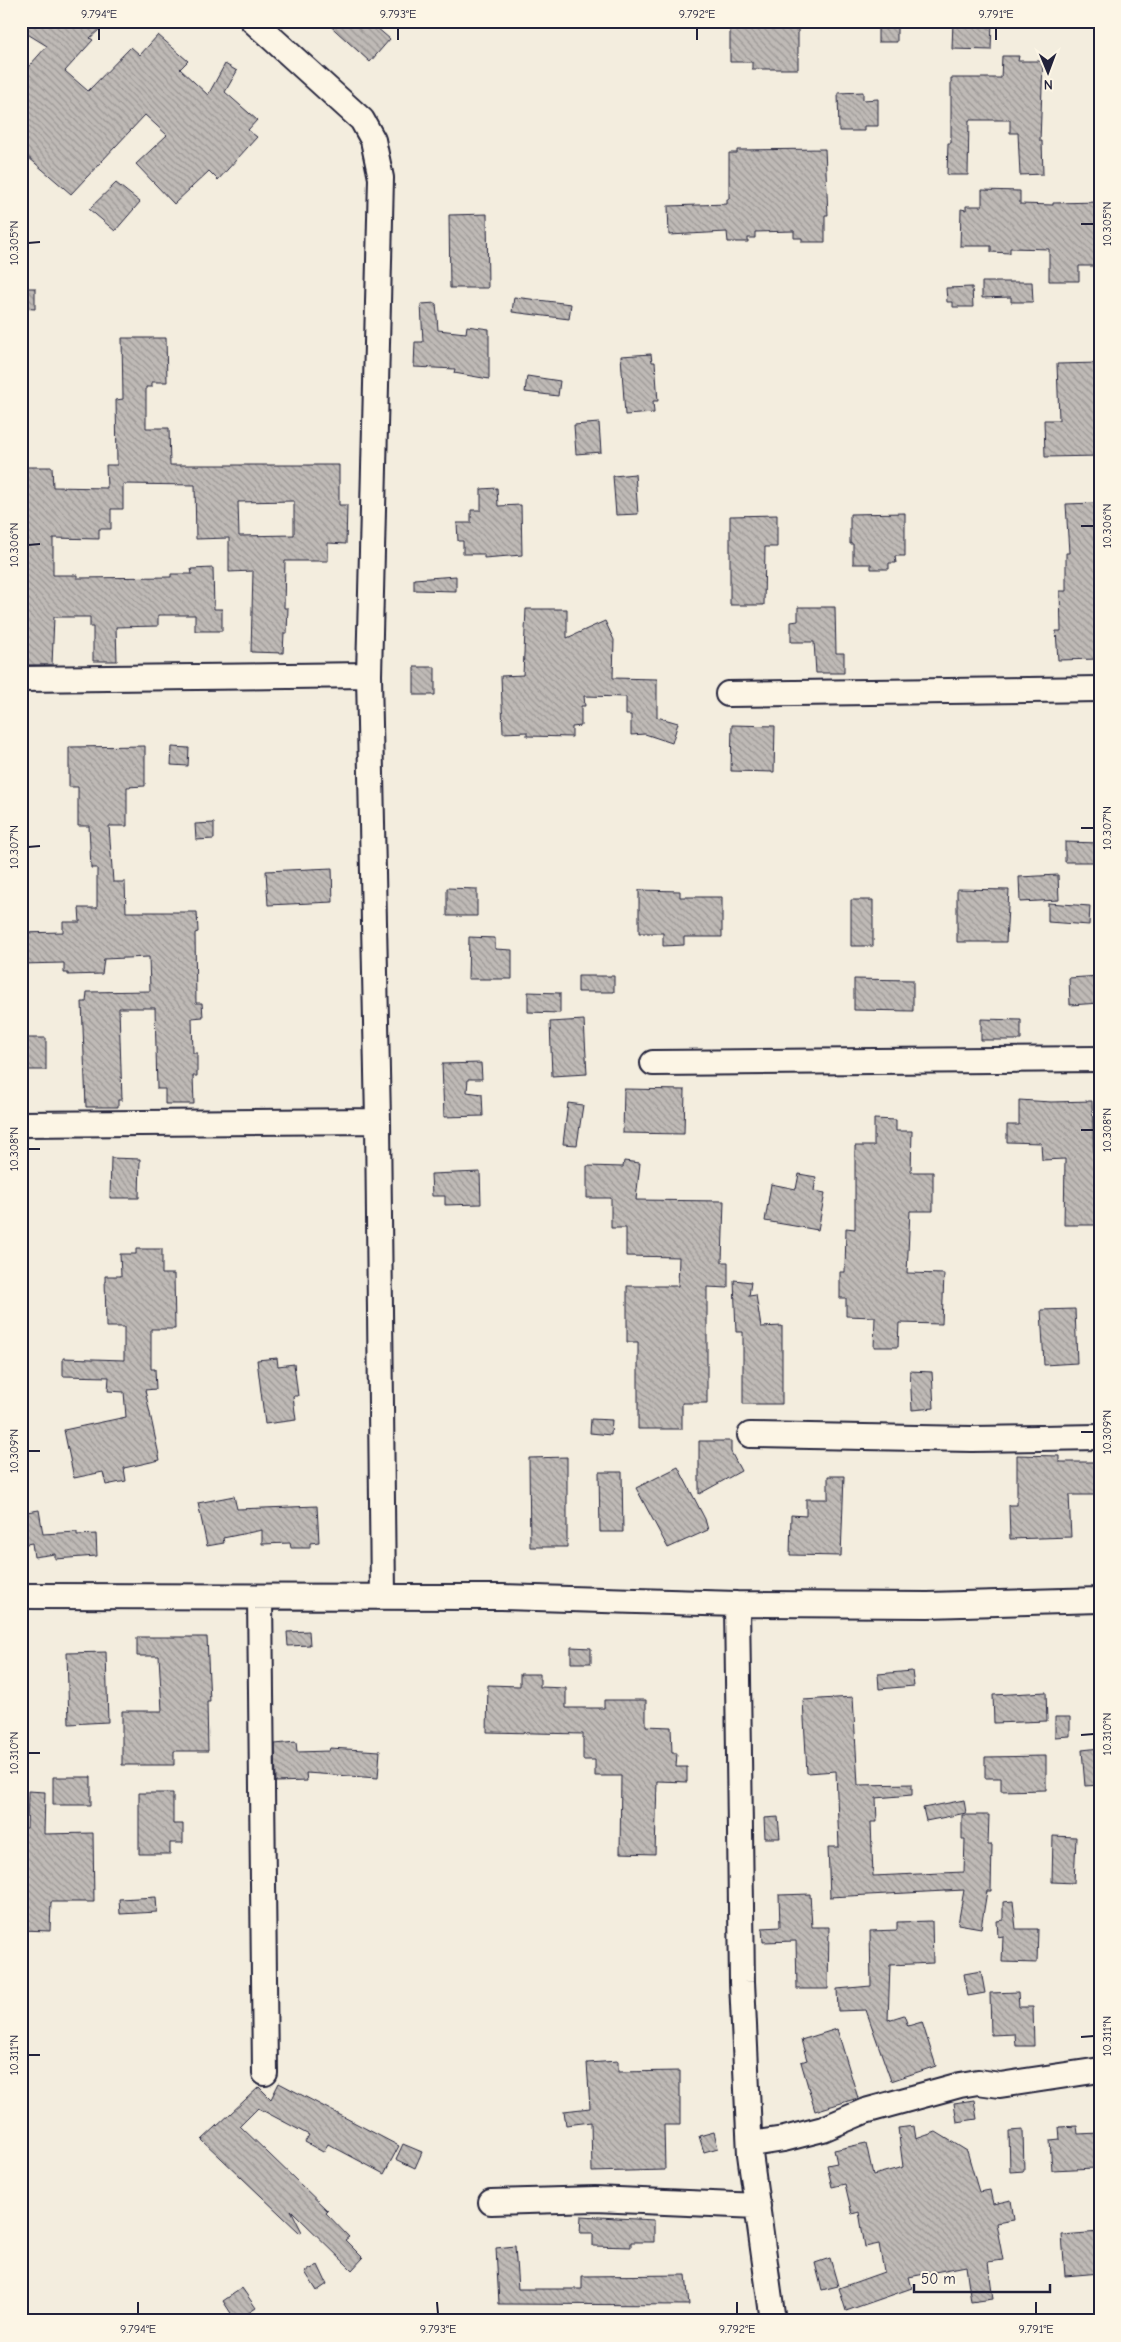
<svg xmlns="http://www.w3.org/2000/svg" width="1121" height="2342" font-family="'Comic Neue',sans-serif">
  <style>
    .building { fill: url(#building-back-hatch); stroke: #22223b; fill-rule: evenodd }
    .lines { fill: none; stroke-linecap: round; stroke-linejoin: round }
    .minor-casing { stroke: #22223b; stroke-width: 28 }
    .minor { stroke: #fcf5e5; stroke-width: 24 }
    .ticks { fill: none; stroke: #22223b; stroke-width: 2 }
    .neatline { fill: none; stroke: #22223b; stroke-width: 2 }
    .ticks-label { font-size: 12px; text-anchor: middle; fill: #22223b }
  </style>
  <defs>
    <pattern id="building-back-hatch" width="6" height="6" patternUnits="userSpaceOnUse" patternTransform="scale(1.25)"><rect width="6" height="6" fill="#bfbab6"/><path d="M-1 5l2 2M0 0l6 6M5-1l2 2" fill="none" stroke="#9b9795"/></pattern>
  </defs>
  <rect width="100%" height="100%" fill="#f3edde"/>
  <filter id="ink" filterUnits="userSpaceOnUse"><feTurbulence type="fractalNoise" baseFrequency=".02" numOctaves="2"/><feDisplacementMap in="SourceGraphic" scale="10" xChannelSelector="R" yChannelSelector="G"/><feConvolveMatrix kernelMatrix="1 2 1 2 8 2 1 2 1" color-interpolation-filters="sRGB"/></filter>
  <g filter="url(#ink)">
    <path class="building" d="M 21,21 L 109,21 L 90,38 L 93,40 L 65,71 L 88,91 L 131,47 L 140,55 L 158,35 L 188,61 L 180,69 L 208,95 L 225,64 L 237,71 L 225,92 L 257,120 L 248,130 L 257,137 L 218,180 L 209,171 L 174,204 L 136,164 L 167,135 L 145,115 L 71,194 L 21,151 L 21,75 L 47,46 L 21,30 Z
      M 325,21 L 369,21 L 390,39 L 370,62 Z
      M 953,21 L 992,21 L 991,50 L 952,49 Z
      M 878,26 L 897,26 L 897,42 L 878,42 Z
      M 730,28 L 798,28 L 798,69 L 752,69 L 752,62 L 730,62 Z
      M 1002,56 L 1019,56 L 1018,61 L 1043,61 L 1040,141 L 1042,141 L 1043,174 L 1020,175 L 1018,133 L 1010,133 L 1010,120 L 969,120 L 968,175 L 947,175 L 948,143 L 951,143 L 951,78 L 1001,78 Z
      M 863,92 L 863,100 L 878,99 L 878,126 L 864,126 L 864,131 L 839,131 L 838,93 Z
      M 825,149 L 828,215 L 825,215 L 825,242 L 802,242 L 802,238 L 794,238 L 794,231 L 755,232 L 755,238 L 748,238 L 748,242 L 728,242 L 727,232 L 669,235 L 668,206 L 727,204 L 727,199 L 729,199 L 729,153 L 737,153 L 737,150 Z
      M 116,183 L 140,202 L 115,231 L 89,209 Z
      M 982,190 L 1020,191 L 1020,204 L 1053,205 L 1053,203 L 1100,202 L 1100,246 L 1095,246 L 1095,266 L 1079,266 L 1079,281 L 1049,281 L 1049,249 L 1010,248 L 1010,253 L 991,252 L 991,246 L 960,246 L 961,209 L 966,210 L 966,206 L 982,206 Z
      M 487,214 L 488,288 L 450,288 L 449,215 Z
      M 982,282 L 1032,282 L 1033,302 L 1011,302 L 1011,297 L 982,298 Z
      M 972,287 L 973,307 L 953,307 L 953,302 L 947,302 L 946,288 Z
      M 21,288 L 35,288 L 35,309 L 21,308 Z
      M 514,297 L 571,304 L 569,319 L 512,312 Z
      M 436,303 L 438,330 L 466,333 L 467,326 L 489,329 L 489,379 L 454,373 L 455,369 L 414,367 L 415,342 L 423,342 L 421,304 Z
      M 122,338 L 166,338 L 167,382 L 152,382 L 152,387 L 146,387 L 146,428 L 169,428 L 170,465 L 339,465 L 339,505 L 347,505 L 346,544 L 328,543 L 328,561 L 285,561 L 284,608 L 288,608 L 287,633 L 284,633 L 283,653 L 251,652 L 253,571 L 229,572 L 229,538 L 196,539 L 195,485 L 123,484 L 123,509 L 111,509 L 111,529 L 99,529 L 99,539 L 53,538 L 53,575 L 77,575 L 77,578 L 171,577 L 171,574 L 192,574 L 191,569 L 213,568 L 214,609 L 222,609 L 222,631 L 195,631 L 195,615 L 158,615 L 158,626 L 116,627 L 117,661 L 93,661 L 93,627 L 90,627 L 90,617 L 54,617 L 52,665 L 21,665 L 21,467 L 52,467 L 53,487 L 107,488 L 106,465 L 117,465 L 116,400 L 123,399 ZM 294,501 L 294,535 L 239,536 L 238,502 Z
      M 651,354 L 652,362 L 655,362 L 658,401 L 653,401 L 654,413 L 625,415 L 621,356 Z
      M 1100,363 L 1100,456 L 1045,457 L 1044,420 L 1059,420 L 1057,364 Z
      M 527,376 L 560,381 L 558,396 L 525,392 Z
      M 599,423 L 601,452 L 576,454 L 574,425 Z
      M 635,474 L 638,514 L 616,515 L 613,476 Z
      M 497,488 L 498,506 L 521,505 L 522,555 L 484,558 L 484,554 L 463,554 L 463,541 L 458,541 L 457,523 L 471,523 L 471,510 L 481,510 L 481,489 Z
      M 1095,503 L 1097,590 L 1100,590 L 1100,618 L 1097,618 L 1099,659 L 1058,660 L 1056,631 L 1061,631 L 1060,591 L 1066,591 L 1066,553 L 1069,553 L 1066,504 Z
      M 905,513 L 905,556 L 895,556 L 896,563 L 889,563 L 889,569 L 871,569 L 871,564 L 853,564 L 853,544 L 850,544 L 850,514 Z
      M 777,515 L 777,547 L 765,547 L 764,605 L 730,605 L 730,516 Z
      M 456,576 L 456,591 L 414,590 L 414,579 Z
      M 798,607 L 835,607 L 836,653 L 844,653 L 844,673 L 816,673 L 814,642 L 791,642 L 791,622 L 798,621 Z
      M 526,609 L 567,609 L 567,638 L 605,621 L 614,640 L 613,678 L 657,679 L 657,717 L 678,723 L 672,743 L 645,734 L 631,735 L 631,715 L 626,715 L 626,697 L 584,696 L 585,706 L 581,706 L 581,726 L 572,727 L 572,737 L 527,736 L 527,732 L 503,733 L 501,676 L 523,675 Z
      M 414,667 L 435,667 L 435,695 L 414,695 Z
      M 732,725 L 775,726 L 774,772 L 731,771 Z
      M 145,746 L 145,786 L 127,787 L 127,826 L 109,826 L 113,882 L 125,882 L 126,912 L 197,912 L 198,932 L 195,933 L 196,1003 L 202,1003 L 203,1017 L 192,1018 L 193,1053 L 197,1053 L 197,1076 L 193,1076 L 194,1104 L 165,1104 L 165,1089 L 157,1089 L 155,1008 L 119,1008 L 122,1100 L 118,1100 L 118,1107 L 86,1107 L 82,1002 L 86,1002 L 87,992 L 150,991 L 149,957 L 104,959 L 102,974 L 68,975 L 68,973 L 64,973 L 64,963 L 21,964 L 21,933 L 63,932 L 63,922 L 80,922 L 79,908 L 97,908 L 97,868 L 91,868 L 89,826 L 78,826 L 78,787 L 69,787 L 69,747 Z
      M 172,747 L 189,748 L 188,766 L 171,765 Z
      M 214,823 L 214,839 L 196,840 L 195,824 Z
      M 1065,842 L 1100,843 L 1100,862 L 1065,862 Z
      M 332,868 L 333,902 L 268,905 L 266,871 Z
      M 1058,875 L 1059,900 L 1020,902 L 1019,877 Z
      M 447,888 L 477,889 L 477,916 L 447,916 Z
      M 957,889 L 1009,890 L 1006,942 L 957,942 Z
      M 639,890 L 680,891 L 680,897 L 722,897 L 722,937 L 684,937 L 684,945 L 663,946 L 663,933 L 639,933 Z
      M 851,900 L 873,900 L 873,946 L 851,946 Z
      M 1048,903 L 1090,906 L 1089,925 L 1048,922 Z
      M 469,937 L 495,938 L 495,949 L 512,950 L 512,979 L 468,979 Z
      M 578,976 L 614,976 L 614,992 L 578,992 Z
      M 1100,976 L 1100,1003 L 1070,1005 L 1069,978 Z
      M 854,979 L 913,980 L 913,1011 L 854,1010 Z
      M 528,992 L 560,993 L 560,1013 L 528,1012 Z
      M 981,1019 L 1021,1020 L 1021,1040 L 981,1040 Z
      M 584,1020 L 587,1074 L 552,1076 L 550,1022 Z
      M 21,1038 L 46,1038 L 46,1070 L 21,1070 Z
      M 481,1063 L 482,1079 L 468,1079 L 467,1092 L 482,1094 L 483,1116 L 444,1117 L 442,1064 Z
      M 624,1089 L 685,1090 L 684,1134 L 623,1133 Z
      M 1019,1100 L 1051,1102 L 1092,1101 L 1094,1166 L 1100,1166 L 1100,1225 L 1064,1225 L 1065,1159 L 1042,1160 L 1041,1143 L 1007,1142 L 1007,1125 L 1019,1125 Z
      M 568,1103 L 583,1105 L 577,1145 L 563,1144 Z
      M 874,1119 L 896,1120 L 896,1131 L 912,1131 L 911,1172 L 933,1172 L 933,1211 L 910,1211 L 907,1273 L 944,1274 L 942,1324 L 899,1323 L 898,1347 L 874,1347 L 875,1317 L 846,1316 L 846,1298 L 840,1298 L 840,1272 L 845,1272 L 846,1228 L 855,1229 L 855,1146 L 874,1146 Z
      M 111,1158 L 140,1159 L 139,1198 L 110,1198 Z
      M 624,1161 L 640,1163 L 636,1200 L 724,1201 L 722,1262 L 728,1262 L 728,1288 L 707,1287 L 707,1403 L 682,1403 L 682,1429 L 638,1429 L 638,1342 L 627,1342 L 627,1286 L 678,1286 L 679,1257 L 626,1256 L 626,1228 L 611,1228 L 611,1198 L 587,1198 L 587,1166 L 623,1167 Z
      M 480,1172 L 481,1204 L 445,1205 L 445,1196 L 432,1196 L 431,1174 Z
      M 799,1174 L 816,1177 L 814,1191 L 825,1193 L 818,1230 L 765,1221 L 771,1184 L 796,1189 Z
      M 136,1249 L 162,1249 L 162,1274 L 174,1274 L 175,1329 L 151,1329 L 151,1369 L 155,1369 L 156,1389 L 145,1390 L 160,1460 L 124,1468 L 126,1481 L 106,1485 L 103,1472 L 74,1478 L 64,1430 L 126,1417 L 124,1392 L 108,1391 L 109,1377 L 63,1376 L 63,1358 L 124,1360 L 124,1327 L 106,1327 L 105,1276 L 121,1276 L 120,1254 L 136,1254 Z
      M 734,1280 L 751,1282 L 749,1296 L 756,1295 L 761,1327 L 782,1326 L 782,1404 L 743,1404 L 743,1332 L 736,1332 Z
      M 1075,1309 L 1077,1363 L 1044,1365 L 1041,1310 Z
      M 277,1358 L 278,1366 L 294,1364 L 298,1396 L 293,1396 L 296,1420 L 265,1424 L 257,1360 Z
      M 910,1371 L 932,1372 L 934,1408 L 912,1410 Z
      M 591,1419 L 612,1420 L 611,1435 L 590,1433 Z
      M 699,1441 L 731,1441 L 731,1452 L 741,1471 L 699,1494 Z
      M 1017,1455 L 1059,1456 L 1059,1462 L 1100,1462 L 1100,1495 L 1069,1495 L 1071,1537 L 1010,1539 L 1009,1505 L 1017,1505 Z
      M 567,1457 L 567,1547 L 530,1547 L 529,1458 Z
      M 678,1467 L 705,1519 L 708,1530 L 668,1548 L 636,1488 Z
      M 599,1472 L 622,1472 L 623,1532 L 600,1532 Z
      M 828,1476 L 844,1476 L 841,1556 L 790,1555 L 791,1515 L 806,1516 L 806,1499 L 828,1499 Z
      M 234,1496 L 237,1509 L 317,1506 L 319,1542 L 310,1543 L 310,1548 L 291,1548 L 290,1543 L 262,1544 L 262,1530 L 223,1538 L 224,1543 L 207,1546 L 198,1503 Z
      M 39,1510 L 43,1534 L 77,1532 L 77,1535 L 96,1534 L 97,1556 L 55,1559 L 55,1554 L 34,1557 L 32,1543 L 21,1545 L 21,1513 Z
      M 309,1631 L 310,1645 L 288,1646 L 287,1632 Z
      M 137,1637 L 207,1637 L 210,1702 L 207,1702 L 208,1751 L 174,1751 L 174,1765 L 122,1765 L 122,1711 L 162,1711 L 159,1656 L 137,1656 Z
      M 571,1647 L 591,1648 L 591,1663 L 571,1663 Z
      M 106,1652 L 108,1722 L 69,1724 L 67,1653 Z
      M 912,1671 L 914,1686 L 879,1689 L 878,1674 Z
      M 520,1674 L 540,1674 L 540,1687 L 566,1688 L 566,1708 L 604,1708 L 604,1700 L 646,1700 L 646,1726 L 671,1727 L 672,1753 L 677,1753 L 676,1767 L 687,1767 L 687,1782 L 657,1781 L 655,1854 L 620,1853 L 621,1776 L 595,1776 L 595,1760 L 583,1760 L 583,1734 L 487,1732 L 488,1685 L 520,1686 Z
      M 1046,1692 L 1047,1721 L 994,1723 L 993,1695 Z
      M 853,1697 L 858,1785 L 912,1784 L 912,1795 L 876,1798 L 877,1822 L 871,1822 L 873,1876 L 964,1872 L 965,1839 L 962,1839 L 962,1815 L 989,1815 L 988,1845 L 992,1845 L 991,1891 L 987,1891 L 981,1928 L 958,1924 L 964,1890 L 830,1897 L 828,1847 L 839,1847 L 836,1771 L 807,1773 L 803,1700 Z
      M 1055,1717 L 1070,1717 L 1070,1736 L 1055,1737 Z
      M 296,1742 L 297,1752 L 329,1751 L 330,1748 L 380,1751 L 378,1778 L 306,1773 L 307,1781 L 276,1782 L 275,1744 Z
      M 1100,1748 L 1100,1785 L 1085,1786 L 1082,1750 Z
      M 1046,1756 L 1046,1790 L 1001,1791 L 1001,1778 L 985,1778 L 985,1757 Z
      M 53,1777 L 91,1777 L 91,1805 L 53,1805 Z
      M 28,1791 L 45,1792 L 44,1834 L 93,1833 L 94,1902 L 51,1902 L 50,1931 L 21,1930 L 21,1828 L 27,1828 Z
      M 139,1793 L 173,1793 L 173,1824 L 183,1824 L 183,1843 L 170,1843 L 170,1854 L 139,1854 Z
      M 964,1800 L 966,1813 L 926,1821 L 923,1808 Z
      M 778,1817 L 780,1838 L 765,1838 L 764,1818 Z
      M 1053,1836 L 1076,1837 L 1074,1883 L 1052,1882 Z
      M 810,1894 L 812,1927 L 829,1927 L 828,1989 L 797,1989 L 796,1941 L 763,1942 L 762,1928 L 780,1927 L 779,1895 Z
      M 156,1897 L 157,1912 L 120,1914 L 119,1899 Z
      M 1013,1901 L 1016,1929 L 1038,1929 L 1037,1963 L 1002,1962 L 1003,1936 L 998,1937 L 997,1921 L 1003,1920 L 1003,1902 Z
      M 932,1921 L 933,1963 L 890,1965 L 888,2020 L 904,2015 L 908,2026 L 922,2022 L 936,2066 L 891,2081 L 866,2010 L 838,2011 L 837,1989 L 871,1986 L 870,1931 L 897,1930 L 897,1922 Z
      M 981,1971 L 985,1993 L 968,1996 L 964,1974 Z
      M 1018,1992 L 1019,2007 L 1033,2007 L 1034,2046 L 1016,2046 L 1015,2034 L 991,2035 L 990,1993 Z
      M 837,2029 L 858,2098 L 815,2111 L 801,2062 L 807,2060 L 801,2040 Z
      M 618,2061 L 618,2072 L 680,2071 L 680,2125 L 664,2125 L 665,2170 L 592,2172 L 591,2122 L 566,2125 L 564,2111 L 590,2108 L 587,2063 Z
      M 279,2083 L 399,2146 L 384,2174 L 328,2144 L 323,2152 L 305,2142 L 309,2135 L 258,2108 L 240,2126 L 328,2211 L 326,2213 L 349,2237 L 345,2240 L 363,2258 L 352,2270 L 291,2210 L 302,2232 L 300,2233 L 202,2140 L 259,2087 L 271,2099 Z
      M 974,2100 L 977,2119 L 957,2122 L 954,2103 Z
      M 914,2126 L 916,2139 L 936,2132 L 967,2151 L 979,2192 L 990,2190 L 993,2204 L 1011,2200 L 1014,2220 L 996,2223 L 1003,2260 L 988,2262 L 993,2299 L 971,2302 L 966,2266 L 909,2277 L 912,2288 L 846,2311 L 839,2288 L 884,2272 L 879,2244 L 865,2247 L 859,2212 L 852,2214 L 845,2184 L 832,2187 L 827,2165 L 837,2163 L 834,2150 L 866,2143 L 873,2175 L 903,2167 L 898,2128 Z
      M 1077,2126 L 1078,2134 L 1099,2133 L 1100,2152 L 1094,2153 L 1095,2168 L 1052,2170 L 1050,2140 L 1060,2139 L 1059,2127 Z
      M 1023,2130 L 1024,2171 L 1010,2172 L 1009,2131 Z
      M 714,2132 L 718,2148 L 704,2152 L 699,2136 Z
      M 403,2144 L 422,2152 L 415,2168 L 396,2159 Z
      M 581,2216 L 654,2220 L 654,2242 L 631,2242 L 631,2247 L 593,2246 L 593,2233 L 580,2233 Z
      M 1100,2232 L 1100,2273 L 1065,2276 L 1062,2235 Z
      M 515,2246 L 518,2289 L 582,2289 L 582,2276 L 686,2275 L 689,2305 L 499,2304 L 496,2248 Z
      M 830,2258 L 838,2286 L 822,2290 L 815,2263 Z
      M 318,2265 L 327,2284 L 317,2291 L 305,2272 Z
      M 242,2288 L 256,2308 L 236,2321 L 223,2301 Z"/>
    <g class="lines">
      <defs>
        <path id="minor" d="M 253,21 L 362,120 L 373,140 L 381,178 L 369,675 L 378,1121 L 383,1596
          M 21,679 L 369,675
          M 728,694 L 1100,689
          M 653,1063 L 1100,1059
          M 21,1124 L 378,1121
          M 750,1435 L 972,1439 L 1100,1437
          M 21,1596 L 502,1597 L 737,1604 L 928,1605 L 1100,1600
          M 260,1597 L 265,2073
          M 737,1604 L 742,1982 L 750,2154 L 773,2321
          M 751,2144 L 784,2139 L 823,2129 L 865,2111 L 960,2085 L 978,2082 L 1000,2085 L 1100,2070
          M 491,2202 L 595,2199 L 758,2206"/>
      </defs>
      <use href="#minor" class="minor-casing"/>
      <use href="#minor" class="minor"/>
    </g>
  </g>
  <path class="ticks" d="M 99,28 L 99,40M 398,28 L 398,40M 697,28 L 697,40M 996,28 L 996,40M 1081,224 L 1094,224M 28,243 L 40,242M 1081,526 L 1094,526M 28,545 L 40,544M 1081,828 L 1094,828M 28,847 L 40,846M 1081,1130 L 1094,1130M 28,1149 L 40,1149M 1081,1432 L 1094,1432M 28,1451 L 40,1451M 1081,1735 L 1094,1734M 28,1753 L 40,1753M 1081,2037 L 1094,2036M 28,2055 L 40,2055M 138,2302 L 138,2314M 437,2302 L 438,2314M 737,2302 L 737,2314M 1036,2302 L 1036,2314"/>
  <rect width="1121" height="2342" fill="none" stroke="#fcf5e5" stroke-width="55"/>
  <g transform="translate(1048 72) rotate(179)" stroke="#fcf5e5" stroke-width="4" paint-order="stroke">
  <path d="M0-4L9 19L0 12L-9 19Z" fill="#22223b"/>
  <text y="-8" font-size="14" font-weight="bold" text-anchor="middle" fill="#22223b">N</text>
  </g>
  <path d="M914 2284v8h136v-8" fill="none" stroke="#22223b" stroke-width="2.5"/>
  <text x="921" y="2284" font-size="15" fill="#22223b" stroke="#fcf5e5" stroke-width="4" paint-order="stroke">50 m</text>
  <rect x="28" y="28" width="1066" height="2286" class="neatline"/>
  <g class="ticks-label">
    <text x="99" y="18">9.794°E</text>
    <text x="398" y="18">9.793°E</text>
    <text x="697" y="18">9.792°E</text>
    <text x="996" y="18">9.791°E</text>
    <text transform="translate(1107 224) rotate(-90)" y="4">10.305°N</text>
    <text transform="translate(14 243) rotate(-90)" y="4">10.305°N</text>
    <text transform="translate(1107 526) rotate(-90)" y="4">10.306°N</text>
    <text transform="translate(14 545) rotate(-90)" y="4">10.306°N</text>
    <text transform="translate(1107 828) rotate(-90)" y="4">10.307°N</text>
    <text transform="translate(14 847) rotate(-90)" y="4">10.307°N</text>
    <text transform="translate(1107 1130) rotate(-90)" y="4">10.308°N</text>
    <text transform="translate(14 1149) rotate(-90)" y="4">10.308°N</text>
    <text transform="translate(1107 1432) rotate(-90)" y="4">10.309°N</text>
    <text transform="translate(14 1451) rotate(-90)" y="4">10.309°N</text>
    <text transform="translate(1107 1734) rotate(-90)" y="4">10.310°N</text>
    <text transform="translate(14 1753) rotate(-90)" y="4">10.310°N</text>
    <text transform="translate(1107 2036) rotate(-90)" y="4">10.311°N</text>
    <text transform="translate(14 2055) rotate(-90)" y="4">10.311°N</text>
    <text x="138" y="2333">9.794°E</text>
    <text x="438" y="2333">9.793°E</text>
    <text x="737" y="2333">9.792°E</text>
    <text x="1036" y="2333">9.791°E</text>
  </g>
</svg>
